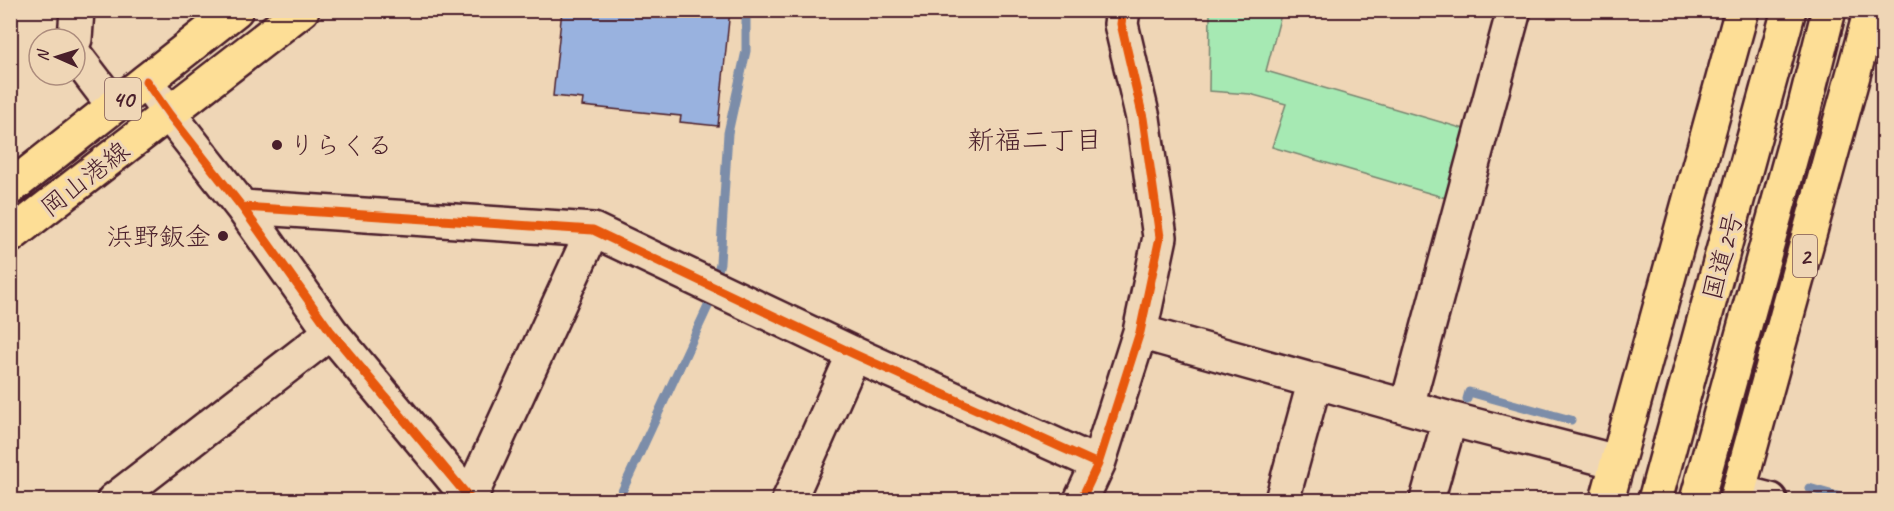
<svg xmlns="http://www.w3.org/2000/svg" width="1894" height="511" font-family="Caveat,'Klee One',sans-serif">
  <style>
    .green { fill: #a6e9b3; stroke: #78846f; stroke-width: 1.5 }
    .lines { fill: none; stroke-linecap: round; stroke-linejoin: round }
    .stream { stroke: #7b8da9; stroke-width: 9 }
    .building { fill: #99b2df; stroke: #4a1f2b; stroke-width: 1.5 }
    .minor-casing { stroke: #4a1f2b; stroke-width: 38 }
    .major-casing { stroke: #4a1f2b; stroke-width: 38 }
    .highway-casing { stroke: #4a1f2b; stroke-width: 38 }
    .minor { stroke: #efd6b6; stroke-width: 33 }
    .major { stroke: #fdde96; stroke-width: 33 }
    .highway { stroke: #fdde96; stroke-width: 33 }
    .cycleway-casing { stroke: #efd6b6; stroke-width: 13 }
    .cycleway { stroke: #e8590c; stroke-width: 9 }
    .poi-dot { fill: #4a1f2b; stroke: #efd6b6; stroke-width: 2 }
    .labels { text-anchor: middle; dominant-baseline: central; stroke-width: 6; stroke-linejoin: round; paint-order: stroke }
    .shield { fill: #efd6b6; stroke: #7c5655; stroke-width: 1.5 }
    .shield-label { font-size: 24px; font-weight: bold; fill: #4a1f2b }
    .poi-label { font-size: 26px; fill: #4a1f2b; stroke: #efd6b6; text-anchor: start }
    .street-label { font-size: 26px; fill: #4a1f2b; stroke: #efd6b6 }
    .neighbourhood-label { font-size: 27px; fill: #4a1f2b; stroke: #efd6b6 }
  </style>
  <rect width="100%" height="100%" fill="#efd6b6"/>
  <filter id="ink" filterUnits="userSpaceOnUse"><feTurbulence type="fractalNoise" baseFrequency=".0167" numOctaves="2"/><feDisplacementMap in="SourceGraphic" scale="12" xChannelSelector="R" yChannelSelector="G"/><feConvolveMatrix kernelMatrix="1 2 1 2 8 2 1 2 1" color-interpolation-filters="sRGB"/></filter>
  <g filter="url(#ink)">
    <path class="green" d="M 1210,11 L 1282,11 L 1266,71 L 1468,130 L 1446,198 L 1272,147 L 1286,104 L 1250,94 L 1209,91 Z"/>
    <g class="lines">
      <path class="stream" d="M 1467,399 L 1469,392 L 1571,420
        M 1809,488 L 1851,500
        M 618,500 L 710,302 L 720,263 L 728,133 L 746,51 L 746,10"/>
    </g>
    <path class="building" d="M 562,10 L 730,10 L 718,126 L 680,122 L 681,116 L 582,106 L 583,99 L 553,96 Z"/>
    <g class="lines">
      <defs>
        <path id="minor" d="M 75,39 L 77,10
          M 75,55 L 114,106
          M 146,81 L 169,114 L 242,207 L 331,332 L 471,500
          M 242,207 L 593,230 L 854,354 L 1098,464
          M 1140,332 L 1450,419 L 1617,462
          M 1407,406 L 1514,10
          M 1739,492 L 1770,500
          M 114,500 L 331,332
          M 469,500 L 593,230
          M 789,500 L 854,354
          M 1081,500 L 1098,464 L 1140,332 L 1160,237 L 1143,118 L 1121,24 L 1123,10
          M 1282,500 L 1315,380
          M 1427,500 L 1450,419"/>
        <path id="major" d="M 10,188 L 236,10
          M 10,236 L 302,10"/>
        <path id="highway" d="M 1607,500 L 1742,10
          M 1655,500 L 1789,10
          M 1697,500 L 1802,117 L 1829,10
          M 1736,500 L 1871,10"/>
      </defs>
      <use href="#minor" class="minor-casing"/>
      <use href="#major" class="major-casing"/>
      <use href="#highway" class="highway-casing"/>
      <use href="#minor" class="minor"/>
      <use href="#major" class="major"/>
      <use href="#highway" class="highway"/>
      <defs>
        <path id="cycleway" d="M 146,81 L 169,114 L 242,207 L 331,332 L 471,500
          M 242,207 L 593,230 L 854,354 L 1098,464
          M 1081,500 L 1098,464 L 1140,332 L 1160,237 L 1143,118 L 1121,24 L 1123,10"/>
      </defs>
      <use href="#cycleway" class="cycleway-casing"/>
      <use href="#cycleway" class="cycleway"/>
    </g>
  </g>
  <g class="poi-dot">
    <circle cx="277" cy="145" r="6"/>
    <circle cx="223" cy="236" r="6"/>
  </g>
  <g class="labels">
    <g class="shield">
      <rect x="105" y="78" width="36" height="42" rx="4.5"/>
      <rect x="1793" y="235" width="24" height="42" rx="4.5"/>
    </g>
    <g class="shield-label">
      <text x="123" y="99">40</text>
      <text x="1805" y="256">2</text>
    </g>
    <g class="poi-label">
      <text x="289" y="145">りらくる</text>
      <text x="211" y="236" text-anchor="end">浜野鈑金</text>
    </g>
    <g class="street-label">
      <text transform="translate(85 179) rotate(-38)">岡山港線</text>
      <text transform="translate(1723 256) rotate(-75)">国道2号</text>
    </g>
    <g class="neighbourhood-label">
      <text x="1035" y="140">新福二丁目</text>
    </g>
  </g>
  <rect width="1894" height="511" fill="none" stroke="#efd6b6" stroke-width="36"/>
  <rect x="18" y="18" width="1858" height="475" fill="none" stroke="#4a1f2b" stroke-width="2" filter="url(#ink)"/>
  <g transform="translate(57 57) rotate(273)"><circle r="28" fill="#efd6b6" stroke="#ad8d7e" stroke-width="1.5"/>
  <path d="M0-4.5L10 22L0 15L-10 22Z" fill="#4a1f2b"/>
  <text y="-9" font-size="16" font-weight="bold" text-anchor="middle" fill="#4a1f2b">N</text>
  </g>
</svg>
